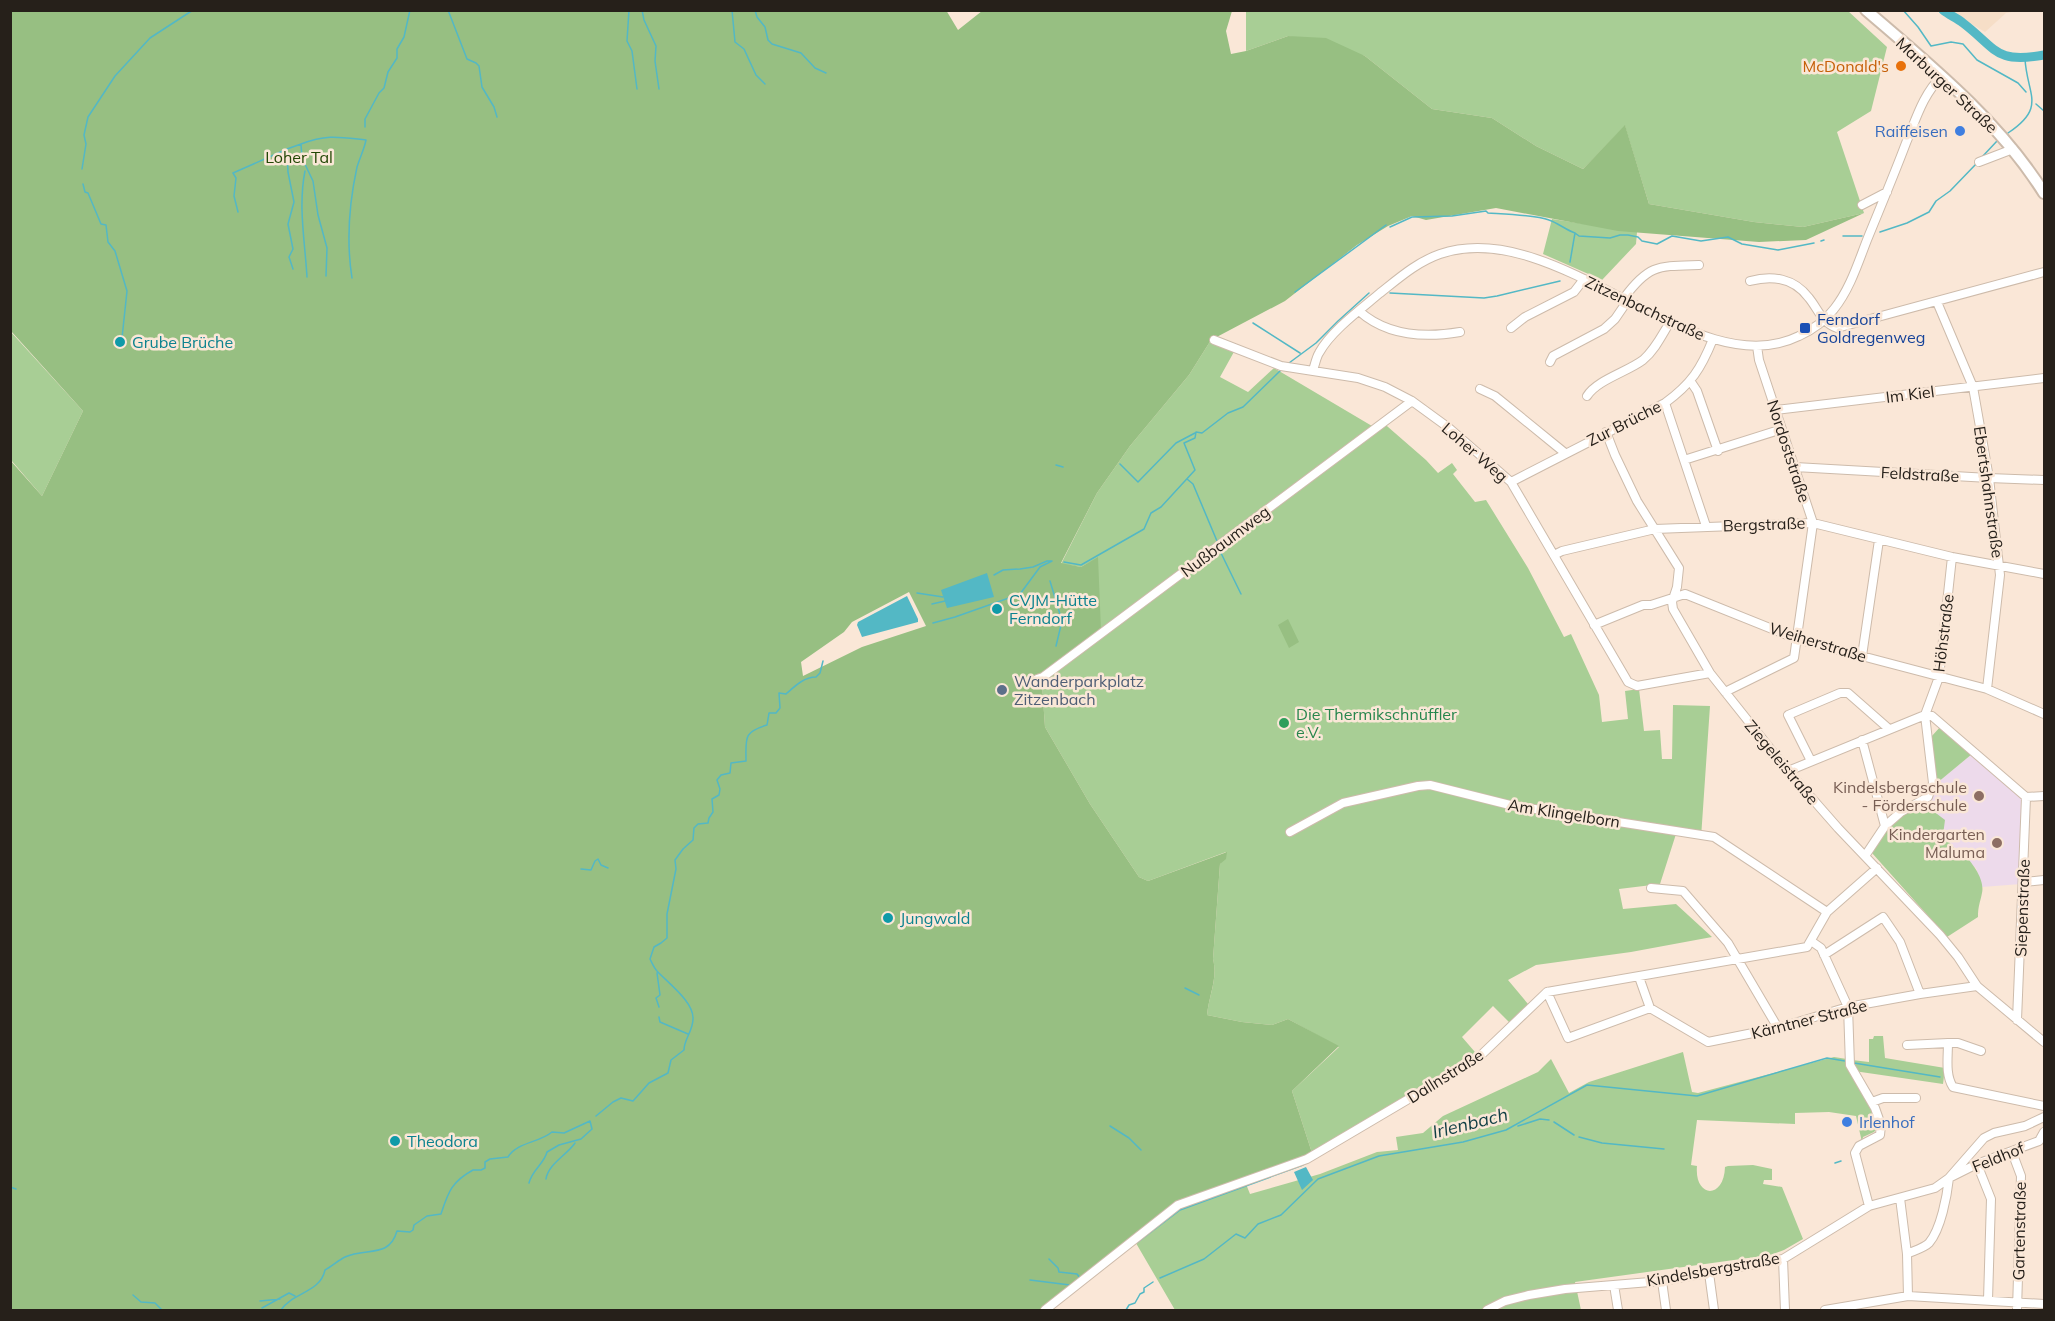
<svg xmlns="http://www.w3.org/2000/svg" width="2055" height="1321" font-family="Mulish,sans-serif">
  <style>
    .built { fill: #f6dec7 }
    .education { fill: #eddaeb }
    .green { fill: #a8ce95 }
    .forest { fill: #97bf82; fill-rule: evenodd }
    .water { fill: #53b8c5 }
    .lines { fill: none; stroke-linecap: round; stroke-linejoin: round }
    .stream { stroke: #53b8c5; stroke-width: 1.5 }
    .river { stroke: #53b8c5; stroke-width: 9 }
    .minor-casing { stroke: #cdbbab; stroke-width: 10 }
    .major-casing { stroke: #cdbbab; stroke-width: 14 }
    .minor { stroke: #fff; stroke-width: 8 }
    .major { stroke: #fff; stroke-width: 10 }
    .food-dot { fill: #e8710a; stroke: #fae7d7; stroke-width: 2 }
    .shop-dot { fill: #3f7fe0; stroke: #fae7d7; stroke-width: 2 }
    .transit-dot { fill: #1a4fb4; stroke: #fae7d7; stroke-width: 2 }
    .culture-dot { fill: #0f9aa8; stroke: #fae7d7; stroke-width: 2 }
    .service-dot { fill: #5c6f8a; stroke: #fae7d7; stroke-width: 2 }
    .leisure-dot { fill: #2e9e5b; stroke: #fae7d7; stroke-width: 2 }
    .education-dot { fill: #8d6e63; stroke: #fae7d7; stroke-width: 2 }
    .labels { text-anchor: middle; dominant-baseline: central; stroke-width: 5; stroke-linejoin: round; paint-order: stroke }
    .food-label { font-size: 16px; fill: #c56008; stroke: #fae7d7; text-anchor: end }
    .street-label { font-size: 16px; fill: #26201a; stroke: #fae7d7 }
    .shop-label { font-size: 16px; fill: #366cbe; stroke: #fae7d7; text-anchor: end }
    .park-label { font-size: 16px; fill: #234705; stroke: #fae7d7 }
    .transit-label { font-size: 16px; fill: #164399; stroke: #fae7d7; text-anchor: start }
    .culture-label { font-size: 16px; fill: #0d838f; stroke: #fae7d7; text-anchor: start }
    .service-label { font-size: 16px; fill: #4e5e75; stroke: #fae7d7; text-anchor: start }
    .leisure-label { font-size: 16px; fill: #27864d; stroke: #fae7d7; text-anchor: start }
    .education-label { font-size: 16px; fill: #785e54; stroke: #fae7d7; text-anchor: end }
    .water-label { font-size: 18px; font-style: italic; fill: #0f3e44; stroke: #fae7d7 }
  </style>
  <rect width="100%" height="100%" fill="#fae7d7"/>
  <path class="built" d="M 1950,11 L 2017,11 L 2006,13 L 1985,32 Z"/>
  <path class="education" d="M 1972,754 L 2025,801 L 2021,884 L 1982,887 L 1976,868 L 1960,855 L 1943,835 L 1902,814 L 1931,798 L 1937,783 Z"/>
  <path class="green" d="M 1246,11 L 1848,11 L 1887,47 L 1871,111 L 1837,132 L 1864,213 L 1803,227 L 1754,222 L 1649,204 L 1625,126 L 1583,169 L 1536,146 L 1492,118 L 1432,109 L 1365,56 L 1288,36 L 1246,51 Z
    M 1552,219 L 1637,232 L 1636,244 L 1602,280 L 1543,254 Z
    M 10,331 L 83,411 L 42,496 L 11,460 Z
    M 1211,340 L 1235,350 L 1220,377 L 1248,392 L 1274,368 L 1372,426 L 1380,420 L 1426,460 L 1438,473 L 1452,463 L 1457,470 L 1453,474 L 1475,502 L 1486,500 L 1528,568 L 1564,637 L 1571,634 L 1599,695 L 1602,722 L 1628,719 L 1625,691 L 1639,689 L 1644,731 L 1660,730 L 1662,759 L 1672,759 L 1673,705 L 1710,706 L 1701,838 L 1676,834 L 1660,884 L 1619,889 L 1623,909 L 1676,904 L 1712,937 L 1631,952 L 1536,965 L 1508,980 L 1533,1010 L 1514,1027 L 1493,1006 L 1462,1037 L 1481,1059 L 1312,1153 L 1292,1091 L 1339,1047 L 1288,1019 L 1272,1025 L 1242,1022 L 1207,1015 C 1209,995 1218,979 1213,959 L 1220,864 L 1226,852 L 1148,881 L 1139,877 L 1090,804 L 1045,727 L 1042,684 L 1043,674 L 1098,558 L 1081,567 L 1061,564 L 1097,493 L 1130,446 L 1189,375 Z
    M 1941,726 L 1972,754 L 1937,783 L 1931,737 Z
    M 1928,807 L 1945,820 L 1943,835 L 1960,855 L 1964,854 C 1972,863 1985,879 1982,893 C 1980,903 1978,906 1978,917 L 1947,937 L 1872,853 C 1890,821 1891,817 1928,807 Z
    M 1874,1036 L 1883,1036 L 1885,1058 L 1945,1068 L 1943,1084 L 1854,1071 L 1852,1060 L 1869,1062 L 1869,1039 L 1873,1039 Z
    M 1683,1052 L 1692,1092 L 1698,1093 L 1834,1057 L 1847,1059 L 1848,1070 L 1871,1105 L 1879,1126 L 1874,1132 L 1863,1137 L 1862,1142 L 1856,1116 L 1829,1112 L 1795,1113 L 1795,1124 L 1697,1120 L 1691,1165 L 1697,1166 C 1694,1198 1724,1200 1725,1167 L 1728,1166 L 1753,1165 L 1772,1169 L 1772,1180 L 1764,1180 L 1763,1184 L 1782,1187 L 1803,1239 L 1784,1250 L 1770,1255 L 1575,1282 L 1581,1310 L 1175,1310 L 1133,1238 L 1175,1205 L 1246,1184 L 1250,1194 L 1320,1174 L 1377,1152 L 1398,1150 L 1396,1137 L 1423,1133 L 1443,1116 L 1538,1072 L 1551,1059 L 1569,1093 L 1589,1082 Z"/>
  <path class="forest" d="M 946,10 L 958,30 L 982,11 L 1232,11 L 1226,31 L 1231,54 L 1246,51 L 1288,36 L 1326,38 L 1365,56 L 1432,109 L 1492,118 L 1536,146 L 1583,169 L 1625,125 L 1649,204 L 1754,222 L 1803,227 L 1864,213 L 1806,240 L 1759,242 L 1618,231 L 1496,208 L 1426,220 L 1412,216 L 1388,226 L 1357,245 L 1285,301 L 1211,340 L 1189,375 L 1130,446 L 1097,493 L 1061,563 L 1081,567 L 1098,557 L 1101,630 L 1043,674 L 1042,684 L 1045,727 L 1090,804 L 1139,877 L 1148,881 L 1227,852 L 1226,859 L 1220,864 L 1213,959 C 1218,978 1209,995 1207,1015 L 1242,1022 L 1272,1025 L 1288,1019 L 1339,1046 L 1292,1091 L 1312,1153 L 1246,1184 L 1175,1205 L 1041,1310 L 11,1310 L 10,460 L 42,496 L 83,411 L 11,331 L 11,11 ZM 909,592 L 926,626 L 862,647 L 803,676 L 801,662 L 844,632 L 852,622 Z
    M 1288,619 L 1299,642 L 1289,648 L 1278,625 Z"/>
  <path class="water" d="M 987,573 L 994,597 L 947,608 L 941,590 Z
    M 907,596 L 918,619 L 918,622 L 862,637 L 857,625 L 858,622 Z
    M 1306,1167 L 1313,1180 L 1302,1190 L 1294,1172 Z"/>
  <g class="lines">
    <path class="stream" d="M 448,10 L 467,59 L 476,63 L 479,66 L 482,87 L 494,107 L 497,117
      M 629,10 L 627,41 L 632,51 L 637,89
      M 642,10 L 644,20 L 656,46 L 655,61 L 659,89
      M 732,10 L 735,42 L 744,49 L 756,75 L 765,84
      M 755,10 L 757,17 L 765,27 L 768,40 L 772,44 L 801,53 L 815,68 L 826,73
      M 1903,10 L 1918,27 L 1931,46 L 1951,42 L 1963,44 L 1977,60 L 2018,83 L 2026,92
      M 2036,104 L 2044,111
      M 365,127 L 365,119 L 379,93 L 384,88 L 388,72 L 397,58 L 397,49 L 404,37 L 410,10
      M 2008,133 C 2047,107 2027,95 2025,59
      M 1982,157 L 1997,141
      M 82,169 L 86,144 L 84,135 L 88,117 L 115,76 L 150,38 L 193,10
      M 305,171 C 298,206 305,242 307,277
      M 83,184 L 85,192 L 88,193 L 101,224 L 106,225 L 108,242 L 115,251 L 127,291 L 122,338
      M 238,212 L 234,196 L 236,178 L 233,173 L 285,150
      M 1390,227 L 1412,217 L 1452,216 L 1486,211 L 1488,213 C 1503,214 1536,215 1549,220 C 1558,223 1566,230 1575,233
      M 1880,232 L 1907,223 L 1929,212 L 1936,201 L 1950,191 L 1977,163
      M 1843,236 L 1862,236
      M 1821,241 L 1824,240
      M 1570,262 L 1575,233 L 1579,236 L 1610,238 L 1620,235 L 1628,235 L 1638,237 L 1642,241 L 1657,244 L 1672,236 L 1701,241 L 1728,237 L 1742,244 L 1778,250 L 1814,243
      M 293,269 L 289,257 L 293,249 L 288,224 L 294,202 L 288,172 L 287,149 L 301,144
      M 326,276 L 327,248 L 318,215 L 313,181 L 302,158 L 301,144 C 327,134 339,137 366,140 C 364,150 360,157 357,167 C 349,204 346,240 352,278
      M 1295,292 L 1386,225
      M 1390,293 L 1484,298 L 1497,296 L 1560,281
      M 1253,323 L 1300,353
      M 1289,363 L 1316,343 L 1338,321 L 1369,293
      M 1120,464 L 1138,482 L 1176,443 L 1195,433
      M 1056,465 L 1063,467
      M 1187,479 L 1193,484 L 1217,541
      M 1219,549 L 1241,594
      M 1064,562 L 1081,565 L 1144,529 L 1151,513 L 1161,507 L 1195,470 L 1184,443 L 1195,438 L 1196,432 L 1202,433 L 1228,413 L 1243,407 L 1281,370
      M 994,575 L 1003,570 L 1020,569 L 1033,567 L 1047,561 L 1051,561
      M 1050,581 L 1062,621 L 1056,646
      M 917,593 L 943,597
      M 932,604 L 945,601
      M 933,623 L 955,617 L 1020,594 L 1040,567 L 1052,561
      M 581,869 L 591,870 L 595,861 L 598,859 L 601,865 L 608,868
      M 657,973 L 660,995 L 656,998 L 659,1007
      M 1185,988 L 1199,995
      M 659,1017 L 660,1022 L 688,1034
      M 1854,1063 L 1940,1077
      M 596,1116 L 613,1102 L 621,1098 L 633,1101 L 649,1083 L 668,1073 L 671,1060 L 684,1050 C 684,1039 693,1031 693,1019 C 694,1002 668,983 657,971 C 654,968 652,963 650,959 L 654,947 L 661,943 L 667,938 L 667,914 L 676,869 L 675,860 L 683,849 L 693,840 L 694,828 L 698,824 L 708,823 L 709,818 L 713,812 L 712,799 L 719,795 L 720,789 L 717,780 L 721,775 L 730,773 L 731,763 L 746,761 C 746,738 743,732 767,725 L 769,713 L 776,713 L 780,708 L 779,693 L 786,694 C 795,686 804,677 816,677 L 820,673 L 823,661
      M 1554,1122 L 1574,1135
      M 1110,1126 L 1129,1138 L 1141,1150
      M 1518,1126 L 1540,1119 L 1549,1120
      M 1579,1137 L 1602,1143 L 1664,1149
      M 1835,1163 L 1841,1161
      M 546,1179 C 548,1164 567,1155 575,1143
      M 10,1187 L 16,1189
      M 1138,1242 L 1180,1210 L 1303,1165
      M 1049,1259 L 1058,1268 L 1059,1272 L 1077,1274 L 1080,1278
      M 1160,1278 L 1204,1259 L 1236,1234 L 1245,1238 L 1258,1224 L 1281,1215 L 1318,1179 L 1379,1156 L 1463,1142 L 1506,1130 L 1587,1085 L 1697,1096 L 1827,1058 L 1845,1061
      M 1030,1280 L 1070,1285
      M 133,1295 L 141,1302 L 155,1303 L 162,1310
      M 260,1301 L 280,1299
      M 262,1308 L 289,1293 L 295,1296
      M 281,1310 C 293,1292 320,1293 325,1270 C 332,1266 339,1260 345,1257 C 366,1247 389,1259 397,1231 L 410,1232 L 413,1230 L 414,1225 L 427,1216 L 441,1214 C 448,1193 451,1182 473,1170 L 481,1170 L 485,1168 L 485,1162 L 490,1159 L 508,1157 C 517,1142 539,1143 552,1132 L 564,1133 L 590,1121 L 592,1129 L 581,1139 L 559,1145 L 547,1152 C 544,1164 532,1170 529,1183
      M 1119,1310 L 1126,1310 L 1129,1305 L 1135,1303 L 1140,1294 L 1144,1292 L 1144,1288 L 1153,1282"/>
    <path class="river" d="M 1943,10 C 1949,15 1957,18 1963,23 C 1997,49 1995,64 2044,55"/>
    <defs>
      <path id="minor" d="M 1979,162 L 2013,149
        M 1862,205 L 1887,192
        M 1750,281 C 1772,275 1794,278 1809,298 C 1818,309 1822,323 1837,328 L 2044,272
        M 1624,298 C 1649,264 1659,266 1699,265
        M 1937,302 L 1973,387 L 1989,478 L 2000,575 L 1987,689
        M 1359,311 C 1387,336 1425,338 1460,332
        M 1511,328 L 1525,317 L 1574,292 L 1584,279
        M 1214,340 L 1281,366 L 1358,378 L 1385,387 L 1412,401 L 1449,428 L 1511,482 L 1628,682 L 1637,686 L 1710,673
        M 1550,362 L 1553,356 L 1604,329 L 1615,319 L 1628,300
        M 1313,370 C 1315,365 1316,358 1319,353 C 1331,331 1361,309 1380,293 C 1399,278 1417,262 1440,254 C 1558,214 1695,388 1799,336 C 1812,330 1825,321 1834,309 C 1850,289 1858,263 1867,240 C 1880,208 1894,175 1906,143 C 1916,119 1923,94 1942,76
        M 1691,382 L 1697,391 L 1718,451
        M 1480,389 L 1495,396 L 1565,453
        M 1587,396 C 1597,380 1627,372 1643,360 C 1655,350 1662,335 1670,322
        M 1665,403 L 1706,526
        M 1776,410 L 2044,378
        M 1606,432 L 1615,455 L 1637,501 L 1679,568 L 1677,587 L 1672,602 L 1673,609 L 1710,673 L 1788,771 L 1838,828 L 1940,935 L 1958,957 L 1977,986 L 2044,1042
        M 1684,460 L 1782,429
        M 1795,467 L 1989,478 L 2044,480
        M 1511,482 L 1665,403 C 1691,384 1701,369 1713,339
        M 1554,555 L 1562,551 L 1655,529 L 1813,523 L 1952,557 L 2044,574
        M 1594,625 L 1643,605 L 1651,605 L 1685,594 L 1797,639 L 1987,689 L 2044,714
        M 1862,656 L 1879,540
        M 1037,679 L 1043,677 L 1412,401
        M 1725,692 L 1794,658 L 1813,523 L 1759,360 L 1757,346
        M 1862,740 L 1885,826
        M 1811,761 L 1788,715 L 1840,693 L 1848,693 L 1889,729
        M 1788,771 L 1925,715 L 1932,716 L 2026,797 L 2044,796
        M 1290,832 L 1343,803 L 1418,786 L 1430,785 L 1510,805 L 1714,837 L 1827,912
        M 1865,856 L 1885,826 L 1901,812 L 1928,797 L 1933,783 L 1925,715 L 1939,677 L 1952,557
        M 2024,882 L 2044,880
        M 1651,888 L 1683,891 L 1728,943 L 1778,1028
        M 1811,941 L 1821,948 L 1848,1007 L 1850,1065 L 1875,1108 L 1881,1125 L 1880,1135 L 1859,1146 L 1855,1153 L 1869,1206
        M 1824,955 L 1883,917 L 1900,942 L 1920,994
        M 1639,977 L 1650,1008 L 1708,1042 L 1778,1028 L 1848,1007 L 1920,994 L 1977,986
        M 1547,992 L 1568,1038 L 1650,1008
        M 2017,1020 L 2026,797
        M 1948,1043 L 1958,1043 L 1981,1051
        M 1907,1045 L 1948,1043 C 1948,1057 1945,1075 1953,1087 L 2044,1106
        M 1872,1102 L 1883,1098 L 1916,1098
        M 2012,1152 L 2021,1176 L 2017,1310
        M 1977,1164 L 1991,1199 L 1988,1300
        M 1900,1198 L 1907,1254 L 1908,1296
        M 1907,1254 C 1913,1251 1924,1248 1929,1243 C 1941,1229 1947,1196 1949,1178 L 1977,1164 L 2039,1141 L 2044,1132
        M 1783,1259 L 1785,1310
        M 1709,1273 L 1714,1310
        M 1662,1281 L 1666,1310
        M 1614,1285 L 1618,1310
        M 1045,1310 L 1178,1205 L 1307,1159 L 1478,1058 L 1547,992 L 1807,947 L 1827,912 L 1877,868
        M 1487,1310 L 1505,1301 L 1529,1295 L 1565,1289 L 1662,1281 L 1783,1259 L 1869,1206 L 1935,1188 L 1949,1178 L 1984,1138 L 1994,1133 L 2025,1126 L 2044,1117
        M 1825,1310 L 1908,1296 L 2044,1304"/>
      <path id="major" d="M 1866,10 C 1931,66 1998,120 2044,193"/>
    </defs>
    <use href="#minor" class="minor-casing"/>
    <use href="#major" class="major-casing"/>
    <use href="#minor" class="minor"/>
    <use href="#major" class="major"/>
  </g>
  <circle class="food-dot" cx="1901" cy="66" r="6"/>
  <g class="shop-dot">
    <circle cx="1960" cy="131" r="6"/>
    <circle cx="1847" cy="1122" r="6"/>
  </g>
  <rect class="transit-dot" x="1799" y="322" width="12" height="12" rx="3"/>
  <g class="culture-dot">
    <circle cx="120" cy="342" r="6"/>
    <circle cx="997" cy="609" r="6"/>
    <circle cx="888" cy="918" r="6"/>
    <circle cx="395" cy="1141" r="6"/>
  </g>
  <circle class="service-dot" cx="1002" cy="690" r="6"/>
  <circle class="leisure-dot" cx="1284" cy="723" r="6"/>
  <g class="education-dot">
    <circle cx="1979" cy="796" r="6"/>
    <circle cx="1997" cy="843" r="6"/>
  </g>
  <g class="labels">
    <g class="food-label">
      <text x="1889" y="66">McDonald's</text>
    </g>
    <g class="street-label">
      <text transform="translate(1947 85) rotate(43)">Marburger Straße</text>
      <text transform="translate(1645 308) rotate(25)">Zitzenbachstraße</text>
      <text transform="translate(1910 394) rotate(-7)">Im Kiel</text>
      <text transform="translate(1624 423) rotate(-27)">Zur Brüche</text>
      <text transform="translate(1789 451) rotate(72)">Nordoststraße</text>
      <text transform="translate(1475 452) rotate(41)">Loher Weg</text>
      <text transform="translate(1920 474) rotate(3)">Feldstraße</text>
      <text transform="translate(1989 492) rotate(82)">Ebertshahnstraße</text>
      <text transform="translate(1764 524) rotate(-2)">Bergstraße</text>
      <text transform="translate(1225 541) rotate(-37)">Nußbaumweg</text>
      <text transform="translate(1943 633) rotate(-83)">Höhstraße</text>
      <text transform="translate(1818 642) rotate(17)">Weiherstraße</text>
      <text transform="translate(1782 762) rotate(50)">Ziegeleistraße</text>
      <text transform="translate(1564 813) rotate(9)">Am Klingelborn</text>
      <text transform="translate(2022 908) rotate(-88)">Siepenstraße</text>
      <text transform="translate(1809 1019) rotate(-14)">Kärntner Straße</text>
      <text transform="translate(1445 1076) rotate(-32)">Dallnstraße</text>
      <text transform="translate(1998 1157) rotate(-22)">Feldhof</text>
      <text transform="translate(2019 1231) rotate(-89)">Gartenstraße</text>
      <text transform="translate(1713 1269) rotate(-10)">Kindelsbergstraße</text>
    </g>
    <g class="shop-label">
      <text x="1948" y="131">Raiffeisen</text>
      <text x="1859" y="1122" text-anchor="start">Irlenhof</text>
    </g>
    <g class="park-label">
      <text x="299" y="157">Loher Tal</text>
    </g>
    <g class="transit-label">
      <text x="1817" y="319">Ferndorf<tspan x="1817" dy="18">Goldregenweg</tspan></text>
    </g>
    <g class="culture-label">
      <text x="132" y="342">Grube Brüche</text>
      <text x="1009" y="600">CVJM-Hütte<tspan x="1009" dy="18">Ferndorf</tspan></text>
      <text x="900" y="918">Jungwald</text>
      <text x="407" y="1141">Theodora</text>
    </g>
    <g class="service-label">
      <text x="1014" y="681">Wanderparkplatz<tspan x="1014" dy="18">Zitzenbach</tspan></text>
    </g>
    <g class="leisure-label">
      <text x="1296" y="714">Die Thermikschnüffler<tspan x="1296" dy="18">e.V.</tspan></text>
    </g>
    <g class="education-label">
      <text x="1967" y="787">Kindelsbergschule<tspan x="1967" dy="18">- Förderschule</tspan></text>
      <text x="1985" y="834">Kindergarten<tspan x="1985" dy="18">Maluma</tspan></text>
    </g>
    <g class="water-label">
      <text transform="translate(1470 1123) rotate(-14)">Irlenbach</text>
    </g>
  </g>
  <rect width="2055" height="1321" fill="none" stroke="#26201a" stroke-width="24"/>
</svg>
